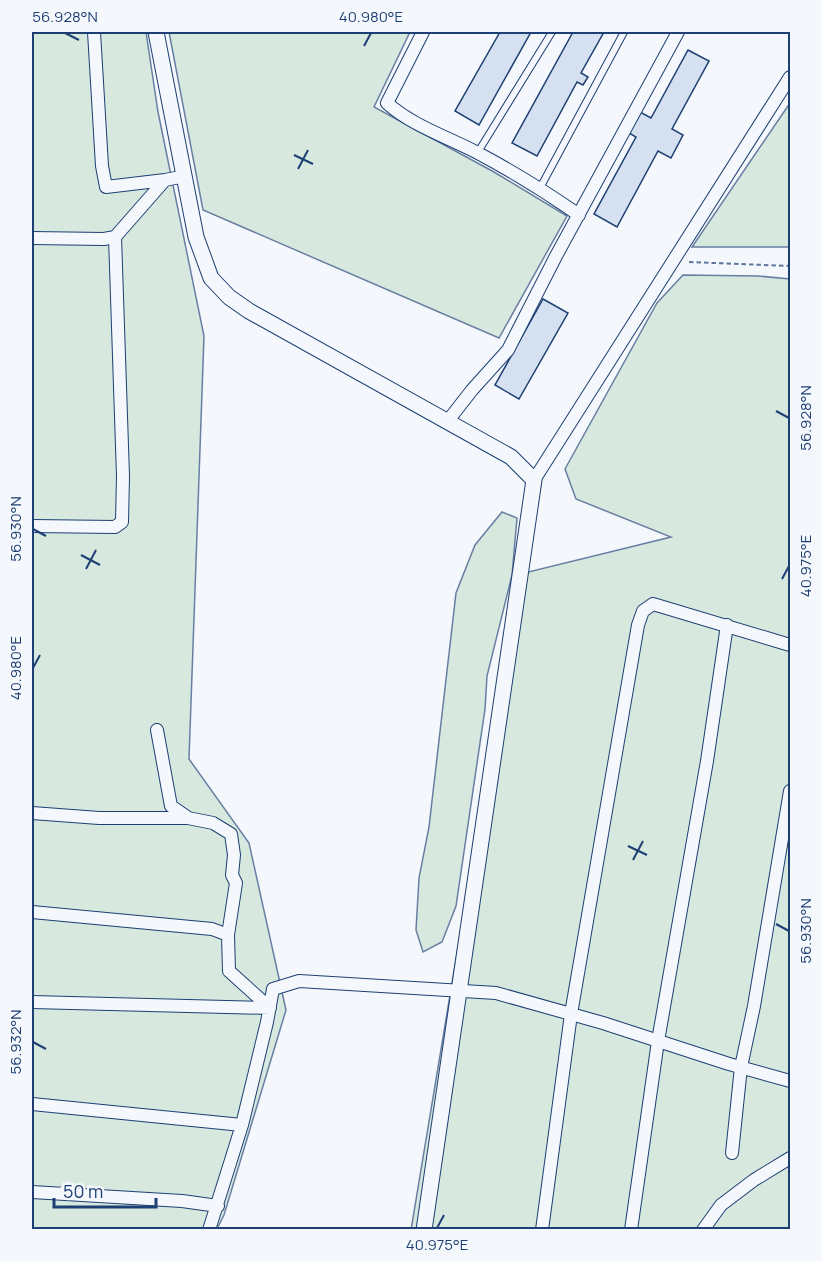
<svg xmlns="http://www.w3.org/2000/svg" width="822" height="1261" font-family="Manrope,sans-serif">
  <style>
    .green { fill: #d7e8df; stroke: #687fa3; stroke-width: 1.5 }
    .building { fill: #d5e0f0; stroke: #1d3f73; stroke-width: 1.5 }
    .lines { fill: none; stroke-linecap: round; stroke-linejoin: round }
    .service-casing { stroke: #1d3f73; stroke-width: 8 }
    .minor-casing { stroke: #1d3f73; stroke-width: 14 }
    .tertiary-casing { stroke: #1d3f73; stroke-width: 17 }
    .path { stroke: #5e769c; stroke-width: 2; stroke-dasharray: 4.5 3; stroke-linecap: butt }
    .service { stroke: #f4f7fb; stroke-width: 6 }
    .minor { stroke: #f4f7fb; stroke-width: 12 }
    .tertiary { stroke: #f4f7fb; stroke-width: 15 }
    .ticks { fill: none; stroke: #1d3f73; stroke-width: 2 }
    .neatline { fill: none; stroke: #1d3f73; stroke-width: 2 }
    .ticks-label { font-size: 15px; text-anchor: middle; fill: #1d3f73 }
  </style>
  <rect width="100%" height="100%" fill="#f4f7fb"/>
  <path class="green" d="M 32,32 L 146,32 L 158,112 L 204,336 L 189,759 L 249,843 L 286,1010 L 224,1215 L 217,1229 L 32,1229 Z
    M 169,32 L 410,32 L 374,107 L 494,172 L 567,216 L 499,338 L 203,210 Z
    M 790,103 L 790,247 L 692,247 Z
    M 683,275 L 758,276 L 790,279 L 790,1229 L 411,1230 L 520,574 L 671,537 L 576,499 L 565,469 L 657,303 Z
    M 502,512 L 517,518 L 512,575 L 487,676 L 485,709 L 456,906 L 442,942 L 423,952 L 416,930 L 419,878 L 429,827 L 456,593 L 475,545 Z"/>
  <path class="building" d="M 500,32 L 531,32 L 479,125 L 455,111 Z
    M 573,32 L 604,32 L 581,73 L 588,77 L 583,85 L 577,82 L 537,156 L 512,143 Z
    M 688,50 L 709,61 L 672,129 L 683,135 L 671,158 L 658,151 L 617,227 L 594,214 L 636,137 L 629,133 L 640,112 L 651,118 Z
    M 543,299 L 568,313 L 519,399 L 495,385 Z"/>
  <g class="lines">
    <defs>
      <path id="service" d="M 478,152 L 552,32
        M 540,188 L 624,32"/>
      <path id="minor" d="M 94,32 L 102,166 L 106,187 L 165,180
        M 423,32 L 387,103 C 411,125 447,137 476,152 C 512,171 546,192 579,215
        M 32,238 L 104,239 L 115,237 L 165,180 L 185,176
        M 447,422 L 472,390 L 508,350 L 556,256 L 678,32
        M 534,480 L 790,77
        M 32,526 L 115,527 L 122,522 L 123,476 L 115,237
        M 157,730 L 171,806 L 187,817
        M 32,813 L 99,818 L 188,818 L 213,823 L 231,834 L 234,855 L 232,875 L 236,883 L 228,935 L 229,971 L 270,1008 L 32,1002
        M 32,912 L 212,929 L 228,935
        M 32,1104 L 242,1125
        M 732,1153 L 741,1067 L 754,1006 L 790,791
        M 32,1192 L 182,1201 L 218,1206
        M 209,1230 L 242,1125 L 267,1022 L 273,989 L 299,981 L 496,993 L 603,1023 L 729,1064 L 790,1081
        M 542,1230 L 571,1014 L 638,625 L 643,611 L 653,604 L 790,645
        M 631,1230 L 658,1041 L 707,761 L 727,625
        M 703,1230 L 721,1205 L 754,1180 L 790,1158"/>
      <path id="tertiary" d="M 156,32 L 196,237 L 211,278 L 229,297 L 249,311 L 511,457 L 534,480 L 424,1230"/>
    </defs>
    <use href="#service" class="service-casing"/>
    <use href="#minor" class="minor-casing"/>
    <use href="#tertiary" class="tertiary-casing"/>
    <path class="path" d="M 689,262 L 790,266"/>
    <use href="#service" class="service"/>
    <use href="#minor" class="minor"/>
    <use href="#tertiary" class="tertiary"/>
  </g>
  <path class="ticks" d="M 65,33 L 79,40M 364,46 L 371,33M 294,155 L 313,164M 298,169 L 308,150M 776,411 L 789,418M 33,529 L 46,536M 81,555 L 100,565M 86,569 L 96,550M 782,579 L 789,566M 33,668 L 40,655M 628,846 L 647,855M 633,860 L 643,841M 776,924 L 789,931M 33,1042 L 46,1049M 437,1228 L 444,1215"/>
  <rect width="822" height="1261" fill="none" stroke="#f4f7fb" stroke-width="66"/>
  <path d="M54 1198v9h102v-9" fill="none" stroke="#1d3f73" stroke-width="3"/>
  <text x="63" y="1198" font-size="18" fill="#1d3f73" stroke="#f4f7fb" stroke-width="4.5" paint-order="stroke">50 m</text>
  <rect x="33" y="33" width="756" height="1195" class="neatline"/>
  <g class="ticks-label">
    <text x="65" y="22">56.928°N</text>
    <text x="371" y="22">40.980°E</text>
    <text transform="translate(806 418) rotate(-90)" y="5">56.928°N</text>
    <text transform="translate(16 529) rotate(-90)" y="5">56.930°N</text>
    <text transform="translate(806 566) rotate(-90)" y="5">40.975°E</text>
    <text transform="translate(16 668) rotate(-90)" y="5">40.980°E</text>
    <text transform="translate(806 931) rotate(-90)" y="5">56.930°N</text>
    <text transform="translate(16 1042) rotate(-90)" y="5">56.932°N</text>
    <text x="437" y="1250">40.975°E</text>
  </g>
</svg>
